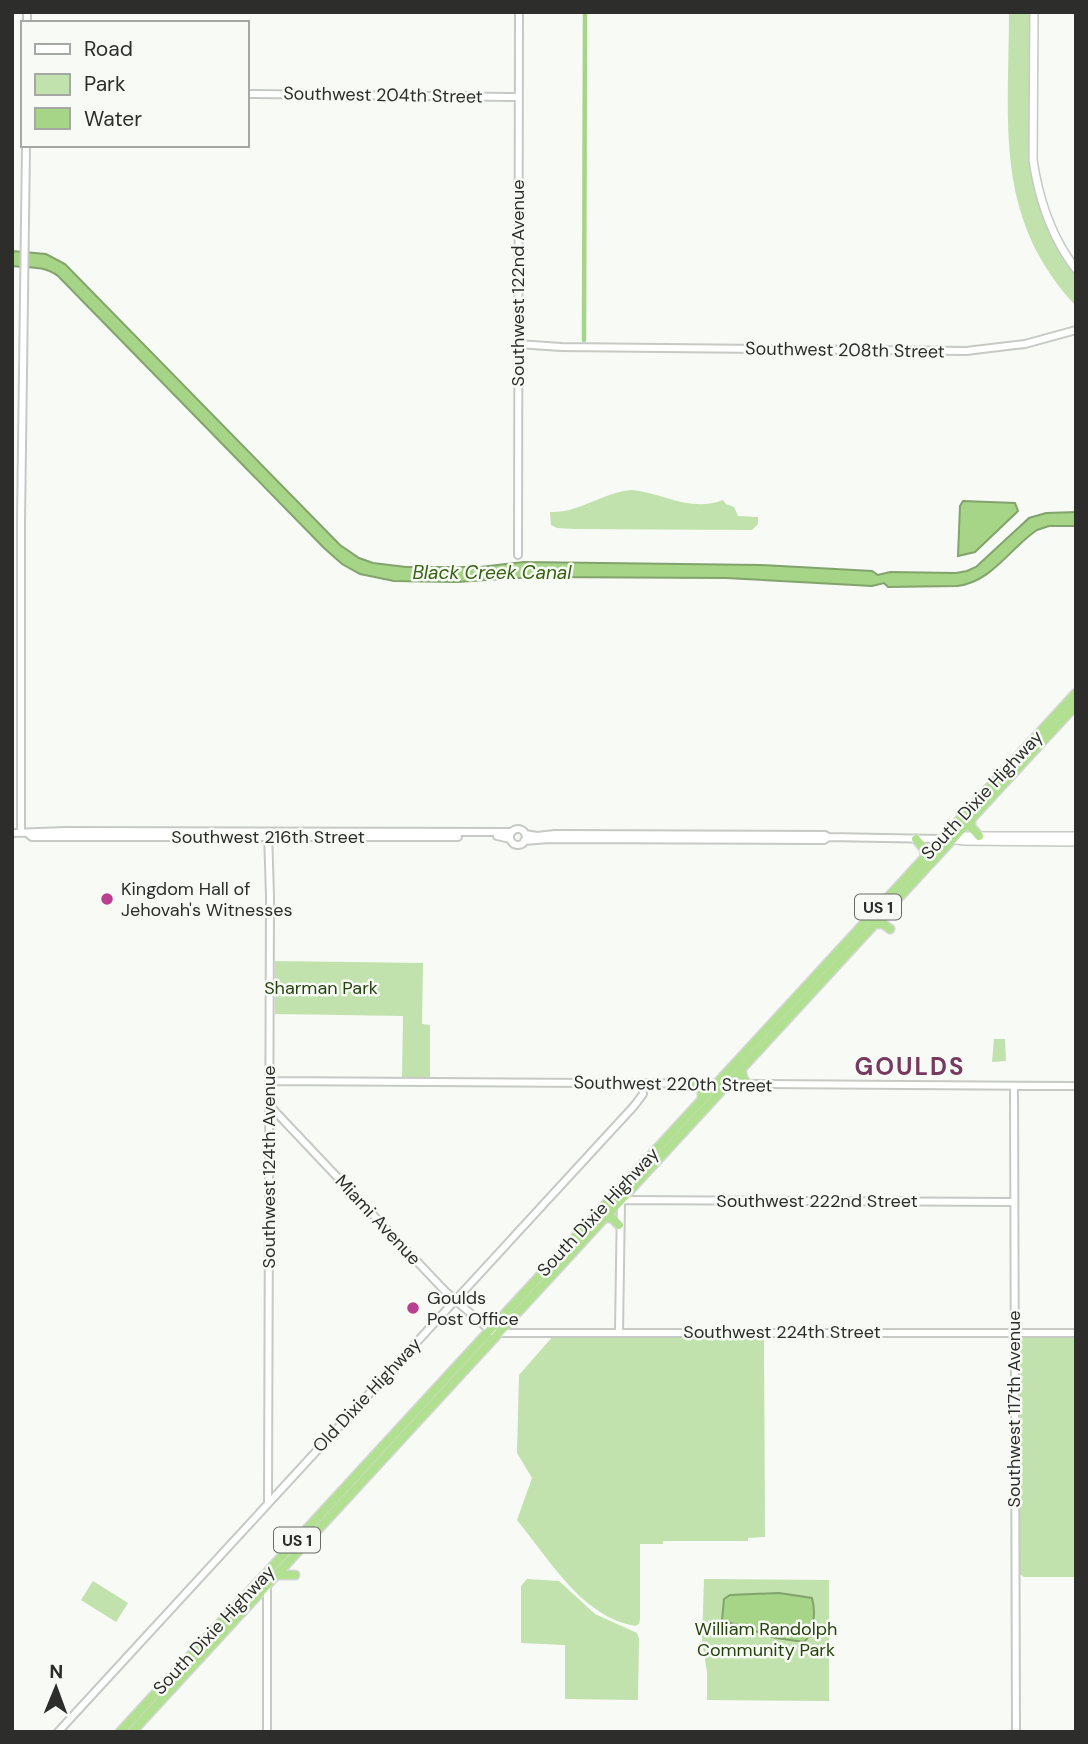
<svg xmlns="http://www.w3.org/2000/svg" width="1088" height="1744" font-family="'DM Sans',sans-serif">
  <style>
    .green { fill: #c1e1ad }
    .water { fill: #a6d588; stroke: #82a36c; stroke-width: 2 }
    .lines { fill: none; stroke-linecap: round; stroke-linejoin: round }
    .canal { stroke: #a6d588; stroke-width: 4.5 }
    .tertiary-casing { stroke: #c6c9c4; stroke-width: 10 }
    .secondary-casing { stroke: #c6c9c4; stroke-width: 10 }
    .trunk-casing { stroke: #d5d5d5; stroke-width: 11 }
    .tertiary { stroke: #fff; stroke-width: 6 }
    .secondary { stroke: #fff; stroke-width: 7 }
    .trunk { stroke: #b0e090; stroke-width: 8 }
    .poi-dot { fill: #ba3f90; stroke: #f7faf5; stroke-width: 2.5 }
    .labels { text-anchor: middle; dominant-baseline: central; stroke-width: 5; stroke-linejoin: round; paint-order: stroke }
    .shield { fill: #f7faf5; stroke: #6a6b68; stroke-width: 2 }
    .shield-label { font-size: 16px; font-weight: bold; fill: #2d2e2c }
    .street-label { font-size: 18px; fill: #2d2e2c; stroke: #f7faf5 }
    .poi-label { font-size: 18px; fill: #2d2e2c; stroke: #f7faf5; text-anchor: start }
    .park-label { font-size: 18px; fill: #26430d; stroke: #f7faf5 }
    .water-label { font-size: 19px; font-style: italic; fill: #376011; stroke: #f7faf5 }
    .district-label { font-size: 24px; font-weight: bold; letter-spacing: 2px; fill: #77395f; stroke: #f7faf5 }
  </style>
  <rect width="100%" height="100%" fill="#f7faf5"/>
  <path class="green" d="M 1009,12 L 1032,12 L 1034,179 L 1064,256 L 1076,273 L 1076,306 C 993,218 1009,123 1009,12 Z
    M 632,490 C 663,493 692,513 723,500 L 726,504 L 734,507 L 738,516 L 758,517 L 758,524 L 752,530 L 574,529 L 557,528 L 551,525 L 550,512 C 580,513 603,492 632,490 Z
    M 275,961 L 423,963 L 422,1024 L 430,1025 L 430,1078 L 402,1078 L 403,1016 L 275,1014 Z
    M 994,1039 L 1005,1039 L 1006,1061 L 992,1062 Z
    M 554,1335 L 761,1336 L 764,1340 L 765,1537 L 748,1538 L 748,1541 L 663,1541 L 663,1544 L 640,1544 L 640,1619 L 639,1624 L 635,1626 C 582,1617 549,1559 517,1520 L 532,1478 L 517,1453 L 519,1375 Z
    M 1076,1335 L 1076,1577 L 1024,1577 L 1017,1572 L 1017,1341 L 1024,1336 Z
    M 527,1579 L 559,1581 L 595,1614 L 637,1633 L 639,1639 L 638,1700 L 565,1699 L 565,1645 L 521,1643 L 521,1586 Z
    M 704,1579 L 829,1580 L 829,1701 L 707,1700 L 707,1672 L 702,1642 Z
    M 93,1581 L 128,1603 L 116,1622 L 81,1600 Z"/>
  <path class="water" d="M 12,251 L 46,254 L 65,264 L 340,545 L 359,558 L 373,563 L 406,567 L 480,567 L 524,562 L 760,565 L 872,571 L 878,575 L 890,572 L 956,573 L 967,571 L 976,567 L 1029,518 L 1046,513 L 1076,512 L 1076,526 L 1049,526 L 1037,530 C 1010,548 992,582 957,586 L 888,587 L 884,583 L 872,586 L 726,578 L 534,577 L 457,582 L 394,581 L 360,574 L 342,564 L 324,548 L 58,276 C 43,265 29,268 12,266 Z
    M 963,501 L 1015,503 L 1018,511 L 975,552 L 958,556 L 960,506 Z
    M 779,1593 L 812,1598 C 816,1612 814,1633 804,1642 L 776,1638 L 722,1620 L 724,1599 L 730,1595 Z"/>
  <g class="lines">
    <path class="canal" d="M 584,340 L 585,12"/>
    <defs>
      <path id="tertiary" d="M 27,23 L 27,12
        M 247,94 L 519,97
        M 518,344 L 561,347 L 966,351 L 1025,344 L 1076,330
        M 518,555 L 519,12
        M510 837a8 8 0 1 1 16 0a8 8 0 1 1-16 0Z
        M 12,833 L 66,831 L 512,832
        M 21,833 L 21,523 L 26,145
        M 27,833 L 32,837 L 458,837
        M 525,834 L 537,836 L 555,834 L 825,835 L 828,837
        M 497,836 L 510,839
        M 524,841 L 549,839 L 824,840 L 828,837 L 941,839
        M 270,1081 L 1076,1086
        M 1014,1086 L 1016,1732
        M 270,1106 L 445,1291 L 493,1333 L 1076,1333
        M 619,1332 L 621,1200 L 1013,1202
        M 268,1503 L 270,896 L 268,832
        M 58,1732 L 634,1106 L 643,1094 L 642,1083
        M 267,1732 L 267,1586"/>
      <path id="secondary" d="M 1034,12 L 1033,160 C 1039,200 1051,237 1076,269
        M 960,836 L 1076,836
        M 949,839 L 964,841 L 1076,842"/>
      <path id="trunk" d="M 971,820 L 971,827 L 979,836
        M 916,839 L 924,849 L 925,856
        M 874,924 L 883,924 L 890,929
        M 741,1069 L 743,1078 L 748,1085
        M 695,1084 L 702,1091 L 702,1099
        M 605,1218 L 612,1218 L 619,1225
        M 275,1575 L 295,1575
        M 120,1732 L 1076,693
        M 132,1732 L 1076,705"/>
    </defs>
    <use href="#tertiary" class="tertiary-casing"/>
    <use href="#secondary" class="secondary-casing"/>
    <use href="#trunk" class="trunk-casing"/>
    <use href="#tertiary" class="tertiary"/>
    <use href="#secondary" class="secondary"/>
    <use href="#trunk" class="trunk"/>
  </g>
  <g class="poi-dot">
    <circle cx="107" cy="899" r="7"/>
    <circle cx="413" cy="1308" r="7"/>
  </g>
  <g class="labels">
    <g class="shield">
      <rect x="855" y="894.5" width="46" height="25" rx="5"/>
      <rect x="274" y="1527.5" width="46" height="25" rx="5"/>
    </g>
    <g class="shield-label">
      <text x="878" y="907">US 1</text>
      <text x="297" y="1540">US 1</text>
    </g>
    <g class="street-label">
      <text transform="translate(383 95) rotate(1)">Southwest 204th Street</text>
      <text transform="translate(518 283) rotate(-90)">Southwest 122nd Avenue</text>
      <text transform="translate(845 350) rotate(1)">Southwest 208th Street</text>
      <text transform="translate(982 795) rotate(-47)">South Dixie Highway</text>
      <text x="268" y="837">Southwest 216th Street</text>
      <text transform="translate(673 1084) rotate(1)">Southwest 220th Street</text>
      <text transform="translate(269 1167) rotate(-90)">Southwest 124th Avenue</text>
      <text x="817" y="1201">Southwest 222nd Street</text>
      <text transform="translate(598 1212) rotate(-47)">South Dixie Highway</text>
      <text transform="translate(378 1220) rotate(47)">Miami Avenue</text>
      <text x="782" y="1332">Southwest 224th Street</text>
      <text transform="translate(367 1395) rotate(-47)">Old Dixie Highway</text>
      <text transform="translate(1014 1409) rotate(-90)">Southwest 117th Avenue</text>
      <text transform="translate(214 1630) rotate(-47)">South Dixie Highway</text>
    </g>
    <g class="poi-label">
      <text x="121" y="889">Kingdom Hall of<tspan x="121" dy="21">Jehovah's Witnesses</tspan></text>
      <text x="427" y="1298">Goulds<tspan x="427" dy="21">Post Office</tspan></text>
    </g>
    <g class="park-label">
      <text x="321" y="988">Sharman Park</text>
      <text x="766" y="1629">William Randolph<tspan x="766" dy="21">Community Park</tspan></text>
    </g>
    <g class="water-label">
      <text x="492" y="572">Black Creek Canal</text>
    </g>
    <g class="district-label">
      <text x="910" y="1066">GOULDS</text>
    </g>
  </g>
  <rect width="1088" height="1744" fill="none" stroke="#2d2e2c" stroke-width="28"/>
  <rect x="21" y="21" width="228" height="126" fill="#f7faf5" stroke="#a6a8a5" stroke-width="2"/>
  <rect x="35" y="44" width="35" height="10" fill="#ffffff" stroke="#a6a8a5" stroke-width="2"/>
  <text x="84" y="56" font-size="21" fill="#2d2e2c">Road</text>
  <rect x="35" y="74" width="35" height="21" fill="#c1e1ad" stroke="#a6a8a5" stroke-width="2"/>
  <text x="84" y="91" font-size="21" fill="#2d2e2c">Park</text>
  <rect x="35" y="108" width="35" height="21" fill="#a6d588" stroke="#a6a8a5" stroke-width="2"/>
  <text x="84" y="126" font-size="21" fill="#2d2e2c">Water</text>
  <g transform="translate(56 1688) rotate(1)" stroke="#f7faf5" stroke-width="5" paint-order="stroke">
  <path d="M0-5L12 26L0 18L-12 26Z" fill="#2d2e2c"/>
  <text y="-10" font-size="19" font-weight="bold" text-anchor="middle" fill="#2d2e2c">N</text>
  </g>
</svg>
